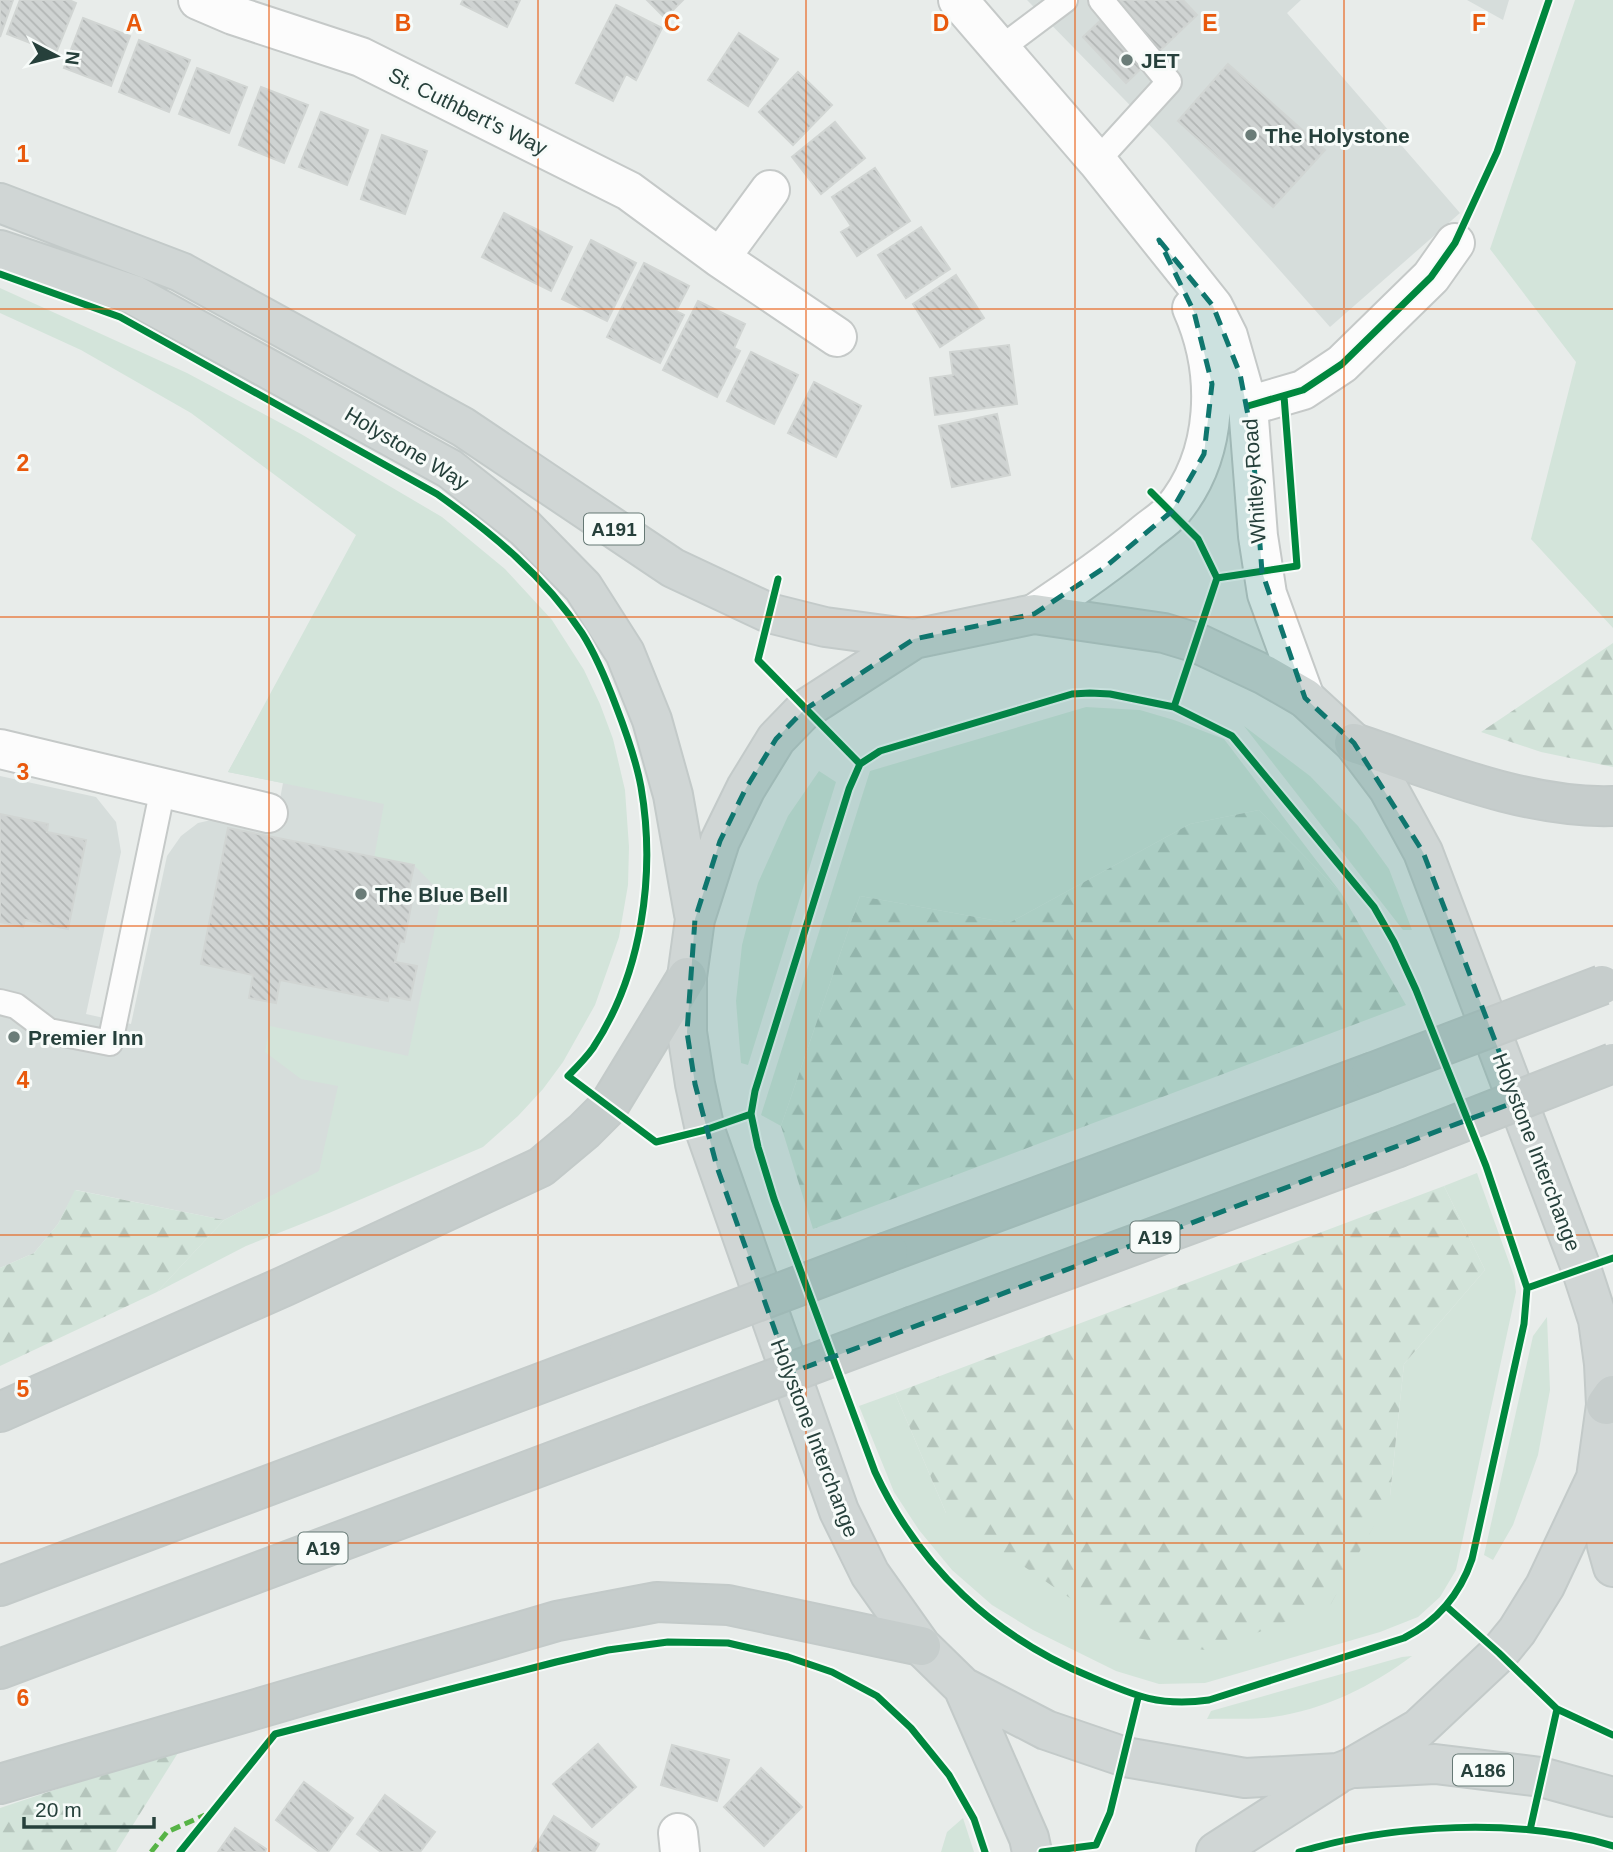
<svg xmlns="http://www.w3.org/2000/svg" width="1613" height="1852" font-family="Helvetica,sans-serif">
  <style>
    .built { fill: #d6dddb }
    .grass { fill: #d3e4da }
    .forest { fill: url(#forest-firs) }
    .building { fill: url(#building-back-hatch); stroke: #d1d5d3; stroke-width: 2 }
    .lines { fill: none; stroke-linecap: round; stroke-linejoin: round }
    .service-casing { stroke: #c5c9c8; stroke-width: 28 }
    .minor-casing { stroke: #c5c9c8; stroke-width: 42 }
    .tertiary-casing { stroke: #c5c9c8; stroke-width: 42 }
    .primary-casing { stroke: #c3cac9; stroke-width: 42 }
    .trunk-casing { stroke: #c3cac9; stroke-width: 42 }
    .service { stroke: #fcfcfc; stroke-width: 24 }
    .minor { stroke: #fcfcfc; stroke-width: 38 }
    .tertiary { stroke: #fcfcfc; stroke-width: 38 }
    .primary { stroke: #d0d6d5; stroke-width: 38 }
    .trunk { stroke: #c6cdcc; stroke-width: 38 }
    .trunk-bridge-casing { stroke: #c3cac9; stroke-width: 42; stroke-linecap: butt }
    .trunk-bridge { stroke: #c6cdcc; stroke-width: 38 }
    .quiet { stroke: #56b346; stroke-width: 5; stroke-dasharray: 10 5; stroke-linecap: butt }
    .cycleway-casing { stroke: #f7fbf9; stroke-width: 11 }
    .cycleway { stroke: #00873e; stroke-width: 7 }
    .marked { fill: #0f766e; fill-opacity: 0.2; stroke: #0f766e; stroke-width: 5; stroke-dasharray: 14 9; stroke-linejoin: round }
    .grid { fill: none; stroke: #e8590c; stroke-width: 2; stroke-opacity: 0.55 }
    .poi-dot { fill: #6a7c78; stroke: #f7fbf9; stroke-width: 2.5 }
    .labels { text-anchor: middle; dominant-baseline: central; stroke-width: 6; stroke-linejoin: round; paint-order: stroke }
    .shield { fill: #f7fbf9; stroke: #657874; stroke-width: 2 }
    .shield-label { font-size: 19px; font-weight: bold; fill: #26403b }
    .poi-label { font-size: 21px; font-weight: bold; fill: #26403b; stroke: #f7fbf9; text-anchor: start }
    .street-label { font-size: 21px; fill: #26403b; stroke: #f7fbf9 }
    .grid-label { font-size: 23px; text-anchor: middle; font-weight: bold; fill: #e8590c; stroke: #f7fbf9; stroke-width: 6; stroke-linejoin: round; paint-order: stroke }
  </style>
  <defs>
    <pattern id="forest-firs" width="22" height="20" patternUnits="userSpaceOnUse" patternTransform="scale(1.75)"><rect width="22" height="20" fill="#d3e4da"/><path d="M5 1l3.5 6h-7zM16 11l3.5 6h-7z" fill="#b5c5bc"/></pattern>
    <pattern id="building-back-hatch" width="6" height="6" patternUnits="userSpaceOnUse" patternTransform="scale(1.75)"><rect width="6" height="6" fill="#cfd3d2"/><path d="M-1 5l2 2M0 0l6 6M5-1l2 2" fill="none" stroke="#b2b6b5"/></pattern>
  </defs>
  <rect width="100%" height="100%" fill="#e8ecea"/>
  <path class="built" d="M 1027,0 L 1301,0 L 1287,13 L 1460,213 L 1330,327 L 1166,142 Z
    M 1467,0 L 1509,0 L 1503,20 Z
    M 336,576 L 565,912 L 319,1172 L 224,1220 L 76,1190 L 58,1224 L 34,1253 L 0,1268 L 0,776 L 96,797 L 116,822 L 121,852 L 86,1014 L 131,1024 L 167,856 L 181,836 L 198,823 L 216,819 L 274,831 L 283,783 L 228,772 Z"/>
  <path class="grass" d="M 1575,0 L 1613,0 L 1613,628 L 1531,539 L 1576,362 L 1490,249 Z
    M 0,288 L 187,373 L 301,434 L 442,517 L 505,569 L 552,620 L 584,670 L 600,704 L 613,739 L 625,790 L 629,847 L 628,885 L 619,937 L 595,1005 L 563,1062 L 543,1089 L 518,1116 L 483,1147 L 329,1213 L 246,1246 L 157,1292 L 224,1220 L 319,1171 L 338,1086 L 301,1079 L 265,1052 L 270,1026 L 408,1056 L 442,894 L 414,865 L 374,858 L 384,804 L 228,772 L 356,535 L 191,413 L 81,350 L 0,313 Z
    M 1086,707 L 1140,710 L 1174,720 L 1224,739 L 1341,893 L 1259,810 L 1190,824 L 1009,923 L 860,896 L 781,1126 L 761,1115 L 870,771 Z
    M 1244,726 L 1310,776 L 1358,826 L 1389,869 L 1412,930 L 1403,930 Z
    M 819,771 L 836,782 L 748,1065 L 741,1063 L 736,1001 L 742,945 L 758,883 L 788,816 Z
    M 1477,1173 L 1514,1276 L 1516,1292 L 1456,1570 L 1440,1597 L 1418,1617 L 1380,1632 L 1205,1683 L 1159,1684 L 1116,1671 L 1033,1630 L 992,1605 L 952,1570 L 919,1530 L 894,1492 L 859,1406 L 895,1393 L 946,1513 L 1390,1496 L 1404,1364 L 1485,1270 L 1444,1186 Z
    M 1547,1317 L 1550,1390 L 1538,1455 L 1513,1525 L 1493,1560 L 1484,1555 L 1533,1336 Z
    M 1412,1656 C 1372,1686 1324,1710 1273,1717 C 1251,1720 1229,1718 1207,1719 L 1211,1711 L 1402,1657 Z
    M 963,1818 L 974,1852 L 941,1852 L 947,1832 Z"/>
  <path class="forest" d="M 1613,643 L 1613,767 L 1541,752 L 1481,732 Z
    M 1259,810 L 1341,893 L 1406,1005 L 813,1229 L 781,1126 L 860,896 L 1009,923 L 1190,824 Z
    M 1444,1186 L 1485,1270 L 1404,1364 L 1390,1496 L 1331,1604 L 1210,1651 L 1125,1636 L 946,1513 L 895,1393 Z
    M 75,1190 L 224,1220 L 157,1292 L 0,1366 L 0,1268 L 34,1253 L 58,1224 Z
    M 181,1748 L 116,1852 L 0,1852 L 0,1808 Z"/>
  <path class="building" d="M 0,0 L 13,0 L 0,37 Z
    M 20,0 L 69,0 L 76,3 L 56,53 L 7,34 Z
    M 463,0 L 520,0 L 507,27 L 461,4 Z
    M 647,0 L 683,0 L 665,18 Z
    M 1122,0 L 1183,0 L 1197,15 L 1126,83 L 1083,37 Z
    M 616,5 L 662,28 L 636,80 L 626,74 L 613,101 L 576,83 Z
    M 83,18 L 130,36 L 111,86 L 64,68 Z
    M 739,33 L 778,59 L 748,106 L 708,80 Z
    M 139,40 L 190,60 L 169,112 L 119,92 Z
    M 1228,64 L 1325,150 L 1273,207 L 1178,121 Z
    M 197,68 L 247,87 L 229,133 L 179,114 Z
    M 798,72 L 832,105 L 793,145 L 759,112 Z
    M 261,87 L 308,105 L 284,163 L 239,145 Z
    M 321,112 L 368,130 L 347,185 L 299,167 Z
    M 835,122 L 865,158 L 821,194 L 792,157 Z
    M 382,135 L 427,151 L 405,214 L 361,199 Z
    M 875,168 L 910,221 L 857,256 L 841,232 L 851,226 L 832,197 Z
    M 504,213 L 572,247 L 551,291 L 482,257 Z
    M 921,227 L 950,269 L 906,298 L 878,255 Z
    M 591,240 L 636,263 L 607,321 L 562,299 Z
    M 644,263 L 689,286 L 676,311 L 684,315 L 660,363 L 607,337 Z
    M 956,275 L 984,318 L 940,347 L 913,304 Z
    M 698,301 L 745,324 L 734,348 L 740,351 L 717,397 L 663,370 Z
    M 1009,345 L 1017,404 L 935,415 L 930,378 L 953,375 L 950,352 Z
    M 751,352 L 798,375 L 774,424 L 727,401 Z
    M 814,382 L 861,406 L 836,457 L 788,433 Z
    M 997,414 L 1010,475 L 952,487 L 939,426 Z
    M 0,814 L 48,824 L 47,832 L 86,840 L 68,929 L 25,920 L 23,927 L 0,922 Z
    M 228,828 L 414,865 L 408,895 L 413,896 L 404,942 L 400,941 L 395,962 L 417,966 L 410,1000 L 389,996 L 388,1001 L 280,980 L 276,1003 L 249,998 L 253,975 L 201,964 Z
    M 598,1744 L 636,1787 L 592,1827 L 553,1784 Z
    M 672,1745 L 729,1760 L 717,1801 L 661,1785 Z
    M 761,1768 L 802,1807 L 764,1846 L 724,1807 Z
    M 304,1782 L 353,1818 L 328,1852 L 319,1852 L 276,1820 Z
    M 385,1795 L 435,1832 L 420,1852 L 381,1852 L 357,1834 Z
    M 554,1816 L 599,1844 L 594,1852 L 532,1852 Z
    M 235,1828 L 266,1849 L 265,1852 L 218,1852 Z"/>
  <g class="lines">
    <defs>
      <path id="service" d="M 1001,48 L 1065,0
        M 1097,161 L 1169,82 L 1101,0
        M 0,1002 L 16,1006 L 49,1031 L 110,1043 L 163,788"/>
      <path id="minor" d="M 198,0 L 233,15 L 361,57 L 629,191 L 720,258 L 837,337
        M 720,258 L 770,190
        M 1248,406 L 1303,390 L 1342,364 L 1431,277 L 1455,243
        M 0,749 L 268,813
        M 678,1833 L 680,1852"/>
      <path id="tertiary" d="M 958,0 L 1097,161 L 1213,306 L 1228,336 L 1248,406 L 1258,536 L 1267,594 L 1305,698
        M 1034,614 C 1072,589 1108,564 1143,535 C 1152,527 1164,520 1172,511 C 1219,455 1221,373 1192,308"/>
      <path id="primary" d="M 0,203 L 181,272 L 463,427 L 673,568 L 769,613 L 825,627 L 914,639
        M 0,250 L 134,295 L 450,469 L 525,528 L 583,587 L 625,653 L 652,720 L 673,795 L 694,914
        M 1034,614 L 1164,633 L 1197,643 L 1265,675 L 1305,698 L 1354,743 L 1388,788 L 1423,852 L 1581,1268 L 1598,1320 L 1604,1364 L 1606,1405 L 1596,1478 L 1545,1586 L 1517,1631 L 1499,1653 L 1418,1729 L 1351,1768 L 1338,1773 L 1245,1778 L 1125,1757 L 1046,1730 L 963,1687 L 921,1646 L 870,1574 L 839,1511 L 705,1130 L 695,1084 L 687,1032 L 687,977 L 695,919 L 720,841 L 746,788 L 776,739 L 804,710 L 914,639 Z
        M 1596,1478 L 1607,1546 L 1613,1567
        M 963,1687 L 1029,1838 L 1032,1852
        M 1356,1768 L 1435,1764 L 1541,1777 L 1613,1797
        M 1216,1852 L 1336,1775"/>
      <path id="trunk" d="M 1354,743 C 1435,770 1527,809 1613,806
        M 888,1252 L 1371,1073
        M 914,1326 L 1396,1148
        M 1606,1405 L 1613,1395
        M 0,1412 L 285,1286 L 541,1167 L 584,1131 L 608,1107 L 687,977
        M 0,1586 L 629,1350
        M 0,1669 L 645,1427
        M 0,1784 L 557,1621 L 657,1602 L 728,1605 L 921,1646"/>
    </defs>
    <use href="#service" class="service-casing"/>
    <use href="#minor" class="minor-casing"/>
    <use href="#tertiary" class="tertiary-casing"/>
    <use href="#primary" class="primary-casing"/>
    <use href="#trunk" class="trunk-casing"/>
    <use href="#service" class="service"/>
    <use href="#minor" class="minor"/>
    <use href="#tertiary" class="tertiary"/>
    <use href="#primary" class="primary"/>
    <use href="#trunk" class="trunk"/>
    <defs>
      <path id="trunk-bridge" d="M 1371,1073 L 1602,985
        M 1396,1148 L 1613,1063
        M 629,1350 L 888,1252
        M 645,1427 L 914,1326"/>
    </defs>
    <use href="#trunk-bridge" class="trunk-bridge-casing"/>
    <use href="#trunk-bridge" class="trunk-bridge"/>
    <path class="quiet" d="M 151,1852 L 167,1832 L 205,1815"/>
    <defs>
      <path id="cycleway" d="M 0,274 L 120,317 L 437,494 C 492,533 545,577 582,633 C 596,655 607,682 616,706 C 626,732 636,759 641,787 C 656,874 642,974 593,1048 C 586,1058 577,1067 568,1076 L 656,1142 L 705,1130 L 751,1114
        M 1248,406 L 1303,390 L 1342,364 L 1431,277 L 1455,243 L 1497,152 L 1549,0
        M 1151,492 L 1198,539 L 1217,578 L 1174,707
        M 1217,578 L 1297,566 L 1284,396
        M 778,579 L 758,660 L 860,764
        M 1090,693 L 1110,694 L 1174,707 L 1232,736 L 1374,907 L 1394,942 L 1416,990 L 1486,1166 L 1527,1288 L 1524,1324 L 1472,1559 C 1460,1594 1438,1621 1404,1638 L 1209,1700 C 1160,1707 1135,1696 1091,1677 C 994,1637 919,1567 875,1472 L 774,1199 L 758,1147 L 751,1114 L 755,1091 L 849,789 L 860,764 L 880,751 L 1072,694 Z
        M 1527,1288 L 1613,1258
        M 1446,1606 L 1499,1653 L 1557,1709 L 1613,1735
        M 1530,1830 L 1557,1709
        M 180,1852 L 275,1734 L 556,1662 L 608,1650 L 668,1642 L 728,1643 L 788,1657 L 832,1672 L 877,1696 L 911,1728 L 949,1775 L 974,1819 L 985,1852
        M 1042,1852 L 1096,1845 L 1110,1813 L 1138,1698
        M 1299,1852 C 1392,1824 1519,1817 1613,1846"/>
    </defs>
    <use href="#cycleway" class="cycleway-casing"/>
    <use href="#cycleway" class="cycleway"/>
  </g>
  <path class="marked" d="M 1159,240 L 1213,306 L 1240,374 L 1252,436 L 1262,572 L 1305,698 L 1354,743 L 1423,852 L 1518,1101 L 790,1373 L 717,1167 L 695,1084 L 687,1032 L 695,919 L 720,841 L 746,788 L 776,739 L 804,710 L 914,639 L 1034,614 L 1104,568 L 1171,512 L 1204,454 L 1212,384 L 1194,312 Z"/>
  <path class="grid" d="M 269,0 L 269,1852M 538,0 L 538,1852M 806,0 L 806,1852M 1075,0 L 1075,1852M 1344,0 L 1344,1852M 0,309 L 1613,309M 0,617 L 1613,617M 0,926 L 1613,926M 0,1235 L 1613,1235M 0,1543 L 1613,1543"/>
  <g class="poi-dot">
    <circle cx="1127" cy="60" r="7"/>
    <circle cx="1251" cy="135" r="7"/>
    <circle cx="361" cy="894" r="7"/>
    <circle cx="14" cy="1037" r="7"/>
  </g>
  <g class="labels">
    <g class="shield">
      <rect x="584" y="513.5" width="60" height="31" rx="5"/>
      <rect x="1130.5" y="1221.5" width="49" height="31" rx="5"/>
      <rect x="298.5" y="1532.5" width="49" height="31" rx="5"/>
      <rect x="1453" y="1754.5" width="60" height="31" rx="5"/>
    </g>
    <g class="shield-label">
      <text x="614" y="529">A191</text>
      <text x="1155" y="1237">A19</text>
      <text x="323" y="1548">A19</text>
      <text x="1483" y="1770">A186</text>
    </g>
    <g class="poi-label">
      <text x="1141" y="60">JET</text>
      <text x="1265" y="135">The Holystone</text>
      <text x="375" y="894">The Blue Bell</text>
      <text x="28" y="1037">Premier Inn</text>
    </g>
    <g class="street-label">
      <text transform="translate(468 111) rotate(26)">St. Cuthbert's Way</text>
      <text transform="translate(407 448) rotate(31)">Holystone Way</text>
      <text transform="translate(1254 481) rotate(-94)">Whitley Road</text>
      <text transform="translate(1537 1152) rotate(69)">Holystone Interchange</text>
      <text transform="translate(815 1438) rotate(69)">Holystone Interchange</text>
    </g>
  </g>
  <g class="grid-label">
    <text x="134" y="31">A</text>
    <text x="403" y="31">B</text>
    <text x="672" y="31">C</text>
    <text x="941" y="31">D</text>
    <text x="1210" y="31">E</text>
    <text x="1479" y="31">F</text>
    <text x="23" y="162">1</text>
    <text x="23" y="471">2</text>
    <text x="23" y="780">3</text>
    <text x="23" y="1088">4</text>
    <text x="23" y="1397">5</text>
    <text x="23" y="1706">6</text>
  </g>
  <g transform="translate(56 56) rotate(97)" stroke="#f7fbf9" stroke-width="5" paint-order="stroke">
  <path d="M0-5L12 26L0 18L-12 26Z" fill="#26403b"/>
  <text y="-10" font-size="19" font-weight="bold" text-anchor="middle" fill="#26403b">N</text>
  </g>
  <path d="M24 1817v10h130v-10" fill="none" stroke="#26403b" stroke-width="3.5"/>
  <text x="35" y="1817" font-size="21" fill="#26403b" stroke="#f7fbf9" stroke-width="5" paint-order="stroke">20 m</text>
</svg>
